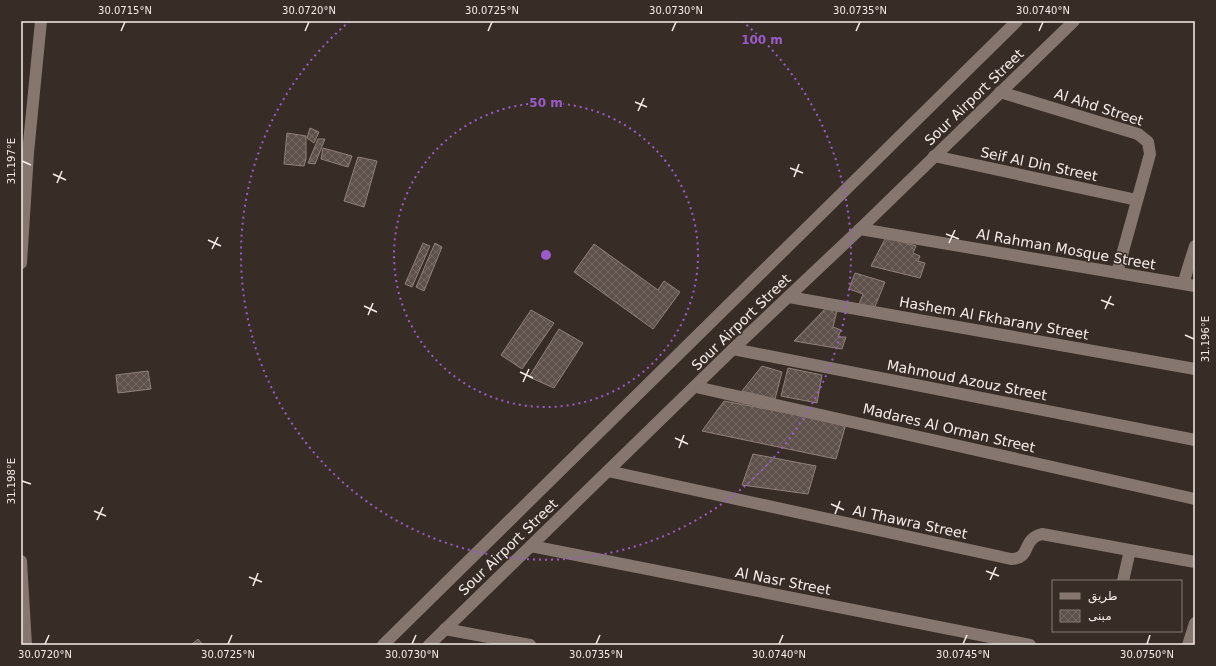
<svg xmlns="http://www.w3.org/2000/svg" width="1216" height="666" font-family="'DejaVu Sans',Vazirmatn,sans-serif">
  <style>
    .building { fill: url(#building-cross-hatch); stroke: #90817a }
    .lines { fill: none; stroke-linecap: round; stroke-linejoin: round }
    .minor { stroke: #85766f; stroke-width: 12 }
    .tertiary { stroke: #85766f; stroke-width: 12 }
    .ticks { fill: none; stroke: #f6eeea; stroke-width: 1.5 }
    .ring { fill: none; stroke: #9a5cca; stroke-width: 2; stroke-dasharray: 2 4 }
    .labels { text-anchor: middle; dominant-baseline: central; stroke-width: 3; stroke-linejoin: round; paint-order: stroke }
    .street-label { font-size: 14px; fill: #f6eeea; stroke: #382c26 }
    .centre { fill: #9a5cca; stroke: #382c26; stroke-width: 2 }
    .ring-label { font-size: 12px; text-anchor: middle; font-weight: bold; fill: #9a5cca; stroke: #382c26; stroke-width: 3; stroke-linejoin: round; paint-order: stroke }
    .neatline { fill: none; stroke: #f6eeea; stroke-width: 1.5 }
    .ticks-label { font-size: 10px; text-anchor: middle; fill: #f6eeea }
  </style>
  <defs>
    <pattern id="building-cross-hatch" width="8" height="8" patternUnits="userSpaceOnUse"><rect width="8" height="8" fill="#5e504a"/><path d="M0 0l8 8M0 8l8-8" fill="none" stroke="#766a64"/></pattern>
  </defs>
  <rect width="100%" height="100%" fill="#382c26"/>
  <path class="building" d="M 310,128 L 319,132 L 314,143 L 307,138 Z
    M 287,133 L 306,136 L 306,159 L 304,166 L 284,164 Z
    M 318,139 L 325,139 L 315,164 L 308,163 Z
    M 323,148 L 352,156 L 348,167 L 321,159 Z
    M 358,157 L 377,161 L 364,207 L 344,201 Z
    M 886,237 L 916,246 L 913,253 L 920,256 L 918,261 L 925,263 L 920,278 L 871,266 Z
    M 423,243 L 430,246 L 412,287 L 405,284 Z
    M 435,243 L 442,247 L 424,291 L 416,287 Z
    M 594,244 L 658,290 L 664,281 L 680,292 L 653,329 L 574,272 Z
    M 855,273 L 885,282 L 874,309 L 859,304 L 863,294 L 849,289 Z
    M 826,308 L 837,311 L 833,327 L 841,330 L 838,337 L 846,337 L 842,349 L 794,341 Z
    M 531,310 L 554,323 L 522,369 L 501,355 Z
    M 559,329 L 583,343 L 554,388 L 529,377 Z
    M 762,366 L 782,372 L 775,399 L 742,391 Z
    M 788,368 L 822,375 L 817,403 L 781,396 Z
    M 148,371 L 151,389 L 118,393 L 116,375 Z
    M 724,401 L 846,424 L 836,459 L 702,431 Z
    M 753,454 L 816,466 L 808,494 L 742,485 Z
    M 198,639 L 203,645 L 191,645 Z"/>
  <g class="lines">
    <path class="minor" d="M 1000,92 L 1138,134 L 1148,142 L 1150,154 L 1117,273
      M 934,156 L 1137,200
      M 860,229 L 1195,286
      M 1183,284 L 1195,246
      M 789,297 L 1195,369
      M 733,349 L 1195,440
      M 696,387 L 1195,499
      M 608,471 L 1011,559 C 1032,559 1021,539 1042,534 L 1195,562
      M 531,546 L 1030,645
      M 1123,581 L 1130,550
      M 445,629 L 530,645
      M 1188,645 L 1195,623"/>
    <path class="tertiary" d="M 21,263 L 28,153 L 41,21
      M 21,561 L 26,645
      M 383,645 L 1017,21
      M 429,645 L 733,349 L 860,229 L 1074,21"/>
  </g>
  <path class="ticks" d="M 121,31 L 125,22M 305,31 L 309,22M 488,31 L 492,22M 672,31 L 676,22M 856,31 L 860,22M 1039,31 L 1043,22M 635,102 L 647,107M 638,111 L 644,98M 22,161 L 31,165M 790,168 L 803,173M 53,174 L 66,180M 794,177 L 799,164M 57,183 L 62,171M 946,234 L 959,239M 208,240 L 221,246M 949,243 L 955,230M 212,249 L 218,237M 1101,300 L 1114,305M 364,306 L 377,312M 1105,309 L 1111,296M 368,315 L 373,303M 1185,335 L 1194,339M 520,372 L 533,378M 523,382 L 529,369M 675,438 L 688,444M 679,448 L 684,435M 22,481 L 31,484M 831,504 L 844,510M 94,511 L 106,516M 835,514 L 840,501M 97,520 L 103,507M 986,571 L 999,576M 249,577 L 262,582M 990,580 L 996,567M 253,586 L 258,573M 45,644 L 49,635M 228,644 L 232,635M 412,644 L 416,635M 596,644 L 600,635M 779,644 L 783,635M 963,644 L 967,635M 1147,644 L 1150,635"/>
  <g class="ring">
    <circle cx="546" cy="255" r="152"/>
    <path d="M742 21A305 305 0 1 1 350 21"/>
  </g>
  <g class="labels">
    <g class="street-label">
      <text transform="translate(974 97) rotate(-44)">Sour Airport Street</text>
      <text transform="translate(1099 107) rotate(18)">Al Ahd Street</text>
      <text transform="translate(1039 164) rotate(12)">Seif Al Din Street</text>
      <text transform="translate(1066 249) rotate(10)">Al Rahman Mosque Street</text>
      <text transform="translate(994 318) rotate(10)">Hashem Al Fkharany Street</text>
      <text transform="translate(741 322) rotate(-44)">Sour Airport Street</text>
      <text transform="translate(967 380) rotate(11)">Mahmoud Azouz Street</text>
      <text transform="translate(949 428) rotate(13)">Madares Al Orman Street</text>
      <text transform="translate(910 522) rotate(12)">Al Thawra Street</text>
      <text transform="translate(508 547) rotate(-44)">Sour Airport Street</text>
      <text transform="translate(783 581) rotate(11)">Al Nasr Street</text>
    </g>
  </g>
  <circle cx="546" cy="255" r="6" class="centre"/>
  <g class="ring-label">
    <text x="762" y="44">100 m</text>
    <text x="546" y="107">50 m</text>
  </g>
  <rect width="1216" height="666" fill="none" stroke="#382c26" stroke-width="44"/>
  <rect x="1052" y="580" width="130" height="52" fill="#382c26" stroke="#847a74"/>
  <rect x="1060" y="593" width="20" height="6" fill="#85766f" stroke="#847a74"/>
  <text x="1088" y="600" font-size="12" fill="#f6eeea">طريق</text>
  <rect x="1060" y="610" width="20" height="12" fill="url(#building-cross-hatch)" stroke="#847a74"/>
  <text x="1088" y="620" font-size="12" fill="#f6eeea">مبنى</text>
  <rect x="22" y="22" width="1172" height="622" class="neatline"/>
  <g class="ticks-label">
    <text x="125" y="14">30.0715°N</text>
    <text x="309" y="14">30.0720°N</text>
    <text x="492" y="14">30.0725°N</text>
    <text x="676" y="14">30.0730°N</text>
    <text x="860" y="14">30.0735°N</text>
    <text x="1043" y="14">30.0740°N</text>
    <text transform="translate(11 161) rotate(-90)" y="4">31.197°E</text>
    <text transform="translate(1205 339) rotate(-90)" y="4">31.196°E</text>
    <text transform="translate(11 481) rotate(-90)" y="4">31.198°E</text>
    <text x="45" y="658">30.0720°N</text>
    <text x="228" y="658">30.0725°N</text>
    <text x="412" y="658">30.0730°N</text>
    <text x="596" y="658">30.0735°N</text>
    <text x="779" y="658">30.0740°N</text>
    <text x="963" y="658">30.0745°N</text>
    <text x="1147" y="658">30.0750°N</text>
  </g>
</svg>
